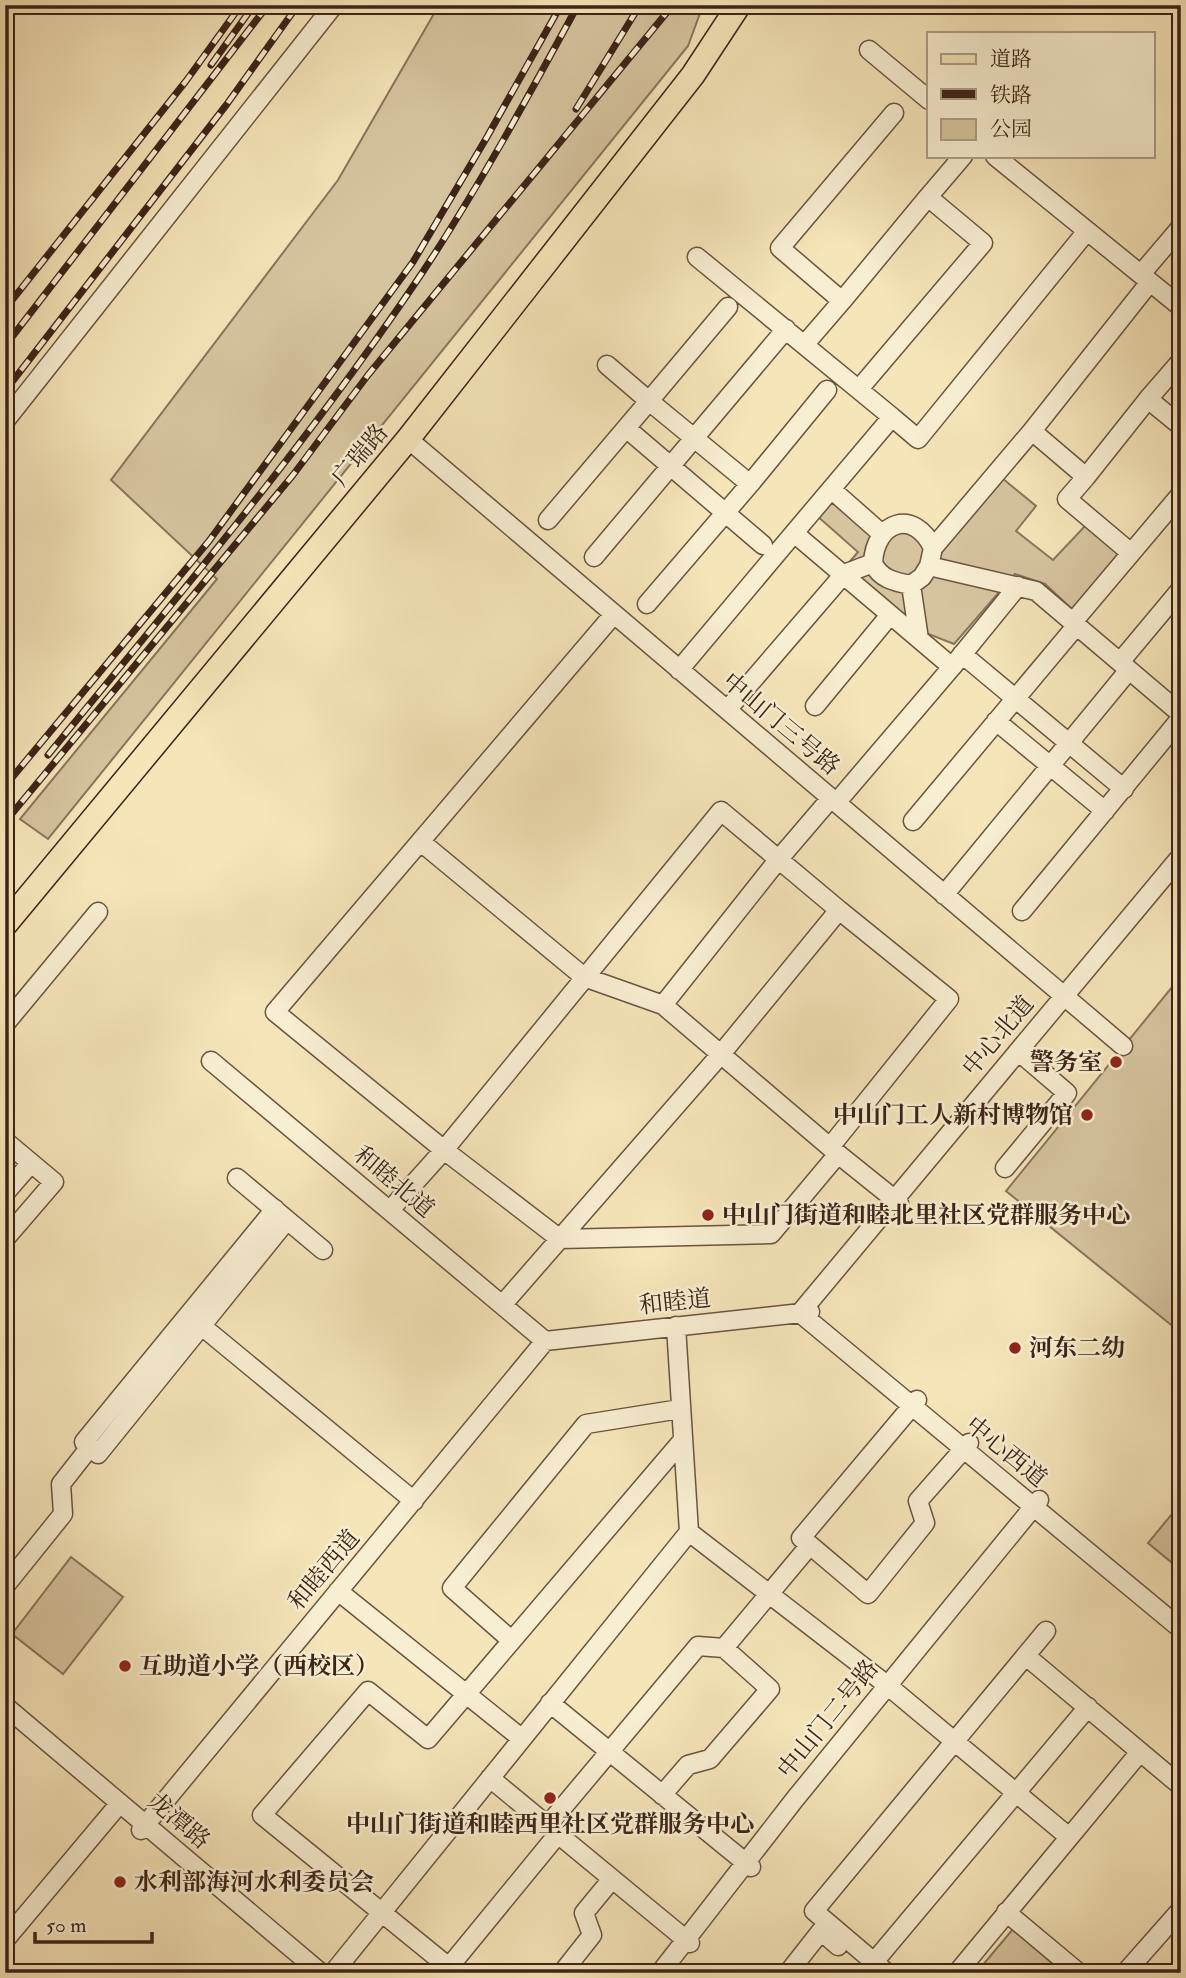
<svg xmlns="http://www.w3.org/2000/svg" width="1186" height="1978" font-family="'IM FELL Double Pica','Noto Serif SC',serif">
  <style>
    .green { fill: #d6c49e; stroke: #89745b; stroke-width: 2 }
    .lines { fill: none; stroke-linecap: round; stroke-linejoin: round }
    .minor-casing { stroke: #6a5440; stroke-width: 21 }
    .major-casing { stroke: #3c2318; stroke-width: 26 }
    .minor { stroke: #f8eed2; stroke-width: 18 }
    .major { stroke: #f5e5b9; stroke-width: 23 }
    .rail-casing { stroke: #3c2318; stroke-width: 7 }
    .rail { stroke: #f8eed2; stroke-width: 4.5; stroke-dasharray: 13; stroke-linecap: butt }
    .poi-dot { fill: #8f2418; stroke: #f8eed2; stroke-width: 2.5 }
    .labels { text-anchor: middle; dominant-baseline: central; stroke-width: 5; stroke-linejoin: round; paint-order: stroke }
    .street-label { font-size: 24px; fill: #3c2318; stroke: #f8eed2 }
    .poi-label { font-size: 24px; font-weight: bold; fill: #3c2318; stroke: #f8eed2; text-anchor: start }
  </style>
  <rect width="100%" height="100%" fill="#f5e5b9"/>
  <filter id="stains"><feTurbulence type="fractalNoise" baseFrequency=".00286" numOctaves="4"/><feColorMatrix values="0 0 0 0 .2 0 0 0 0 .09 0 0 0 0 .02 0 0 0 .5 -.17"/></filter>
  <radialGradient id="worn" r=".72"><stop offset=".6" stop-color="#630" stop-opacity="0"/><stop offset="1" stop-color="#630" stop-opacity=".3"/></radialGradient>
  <path class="green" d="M 439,5 L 703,5 L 688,46 L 48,839 L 20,819 L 217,579 L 111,480 L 338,180 Z
    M 1002,478 L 1036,506 L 1016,531 L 1053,560 L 1085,526 L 1119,553 L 1073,610 L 1045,584 L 1015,574 L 954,644 L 913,628 L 845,567 L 858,552 L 816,515 L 833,496 L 875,534 L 913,518 L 946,544 Z
    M 1181,976 L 1181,1333 L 1006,1191 Z
    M 1181,1503 L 1181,1550 L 1171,1562 L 1148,1543 Z
    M 71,1557 L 123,1597 L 63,1674 L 12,1634 Z
    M 1013,1929 L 1064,1973 L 976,1973 Z"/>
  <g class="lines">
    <defs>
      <path id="minor" d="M 869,50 L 929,100
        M 995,156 L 1181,307
        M 928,197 L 963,156
        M 697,257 L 892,417 L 794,533 L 952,667 L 1018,586
        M 1141,274 L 1181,227
        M 1150,282 L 1032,431 L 933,548 L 929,566 L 1036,591 L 1181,714
        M 805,344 L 842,301
        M 1181,361 L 1148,399 L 1181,426
        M 607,365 L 649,401 L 728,307
        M 859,389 L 983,243 L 928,197 L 842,301 L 780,248 L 894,113
        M 892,417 L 918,439 L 1087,231
        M 5,421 L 334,5
        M 626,428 L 763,545
        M 1032,431 L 1086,477 L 1148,399
        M 408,439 L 1123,1046
        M 1086,477 L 1067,499 L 1131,553
        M 831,489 L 882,534
        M 548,520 L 649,401 L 750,484 L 827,390
        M 594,557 L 786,329
        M 873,563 C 880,579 895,582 911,585 L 922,577 L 929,566
        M 911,585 L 919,639
        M 647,604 L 750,484
        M 614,614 L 275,1012 L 444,1150 L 560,1239 L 771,1234 L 838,1154
        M 1073,622 L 1181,494
        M 962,654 L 1124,789
        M 1120,662 L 1181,589
        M 679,670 L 794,533
        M 815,706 L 890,615
        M 727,710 L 844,574 L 873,563 C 875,521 914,508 933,548
        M 996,721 L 1105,811
        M 836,803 L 952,667
        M 913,821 L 1077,625
        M 421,842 L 584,977 L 663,1005 L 838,1154 L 899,1203
        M 944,895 L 1129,670
        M 1022,911 L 1181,718
        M 663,1005 L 778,860 L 831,798
        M 5,1024 L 98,912
        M 211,1061 L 545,1341
        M 5,1141 L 54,1182 L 5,1239
        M 830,1147 L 949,999 L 839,910
        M 1005,1168 L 1067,1093 L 1018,1051
        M 237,1178 L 323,1250
        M 5,1193 L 31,1163
        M 390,1210 L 444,1150 L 721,811 L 839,910 L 721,1054 L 503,1304
        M 800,1313 L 1181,856
        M 800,1313 L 1181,1629
        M 192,1318 L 414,1501
        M 676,1326 L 689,1532
        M 545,1341 L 810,1312
        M 90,1447 L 98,1454 L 287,1220
        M 810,1545 L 868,1594 L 925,1523 L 918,1501 L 969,1443
        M 5,1586 L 63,1514 L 61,1484 L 90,1447 L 84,1442 L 275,1209
        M 338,1591 L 521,1738
        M 511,1640 L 452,1588 L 586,1424 L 680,1409
        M 724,1648 L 810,1545 L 801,1538 L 917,1400
        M 1026,1656 L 1181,1786
        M 550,1703 L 751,1867
        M 5,1706 L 321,1973
        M 490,1778 L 690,1943
        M 548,1825 L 698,1646 L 724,1648 L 770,1689 L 710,1759 L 688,1765 L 662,1795
        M 141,1830 L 545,1341
        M 1006,1912 L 1079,1973
        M 5,1940 L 120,1803
        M 874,1962 L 1088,1707
        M 449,1967 L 558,1834
        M 333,1973 L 689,1532 L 887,1685 L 1069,1837
        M 456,1973 L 262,1815 L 368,1691 L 428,1739 L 682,1441
        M 562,1973 L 592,1935 L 584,1913 L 612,1879
        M 660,1973 L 795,1799 L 1039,1500
        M 788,1973 L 821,1931 L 838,1946
        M 887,1973 L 814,1911 L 1046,1631
        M 957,1973 L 1140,1752
        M 1125,1973 L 1178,1913 L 1181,1913"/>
      <path id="major" d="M 5,925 L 408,439 L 693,75 L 739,5"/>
    </defs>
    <use href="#minor" class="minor-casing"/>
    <use href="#major" class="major-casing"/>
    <use href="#minor" class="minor"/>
    <use href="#major" class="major"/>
    <defs>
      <path id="rail" d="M 211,65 L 254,5
        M 576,109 L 640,5
        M 5,309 L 186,81 L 241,5
        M 5,346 L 268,5
        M 5,391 L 227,104 L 298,5
        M 48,755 C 177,597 310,441 424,270 C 480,185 529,95 578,5
        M 5,786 L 209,541 L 413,262 L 487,137 L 561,5
        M 5,822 L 293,475 L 368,375 L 673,5"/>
    </defs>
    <use href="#rail" class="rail-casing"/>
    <use href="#rail" class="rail"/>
  </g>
  <g class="poi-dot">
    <circle cx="1116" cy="1062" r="7"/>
    <circle cx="1087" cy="1115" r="7"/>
    <circle cx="708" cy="1215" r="7"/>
    <circle cx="1015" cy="1348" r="7"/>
    <circle cx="125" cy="1666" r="7"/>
    <circle cx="550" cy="1798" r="7"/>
    <circle cx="120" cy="1882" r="7"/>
  </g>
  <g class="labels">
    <g class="street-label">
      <text transform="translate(360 455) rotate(-50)">广瑞路</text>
      <text transform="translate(781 724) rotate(40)">中山门三号路</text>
      <text transform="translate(998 1036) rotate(-50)">中心北道</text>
      <text transform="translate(394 1182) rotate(40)">和睦北道</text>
      <text transform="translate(675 1302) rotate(-6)">和睦道</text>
      <text transform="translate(1006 1452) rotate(39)">中心西道</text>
      <text transform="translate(324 1570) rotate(-50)">和睦西道</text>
      <text transform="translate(828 1719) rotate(-51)">中山门二号路</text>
      <text transform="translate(179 1821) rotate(40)">龙潭路</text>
    </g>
    <g class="poi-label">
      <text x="1102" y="1062" text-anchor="end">警务室</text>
      <text x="1073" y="1115" text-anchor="end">中山门工人新村博物馆</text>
      <text x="722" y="1215">中山门街道和睦北里社区党群服务中心</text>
      <text x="1029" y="1348">河东二幼</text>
      <text x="139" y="1666">互助道小学（西校区）</text>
      <text x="550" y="1824" text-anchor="middle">中山门街道和睦西里社区党群服务中心</text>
      <text x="134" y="1882">水利部海河水利委员会</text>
    </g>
  </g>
  <rect width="1186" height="1978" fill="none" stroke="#f5e5b9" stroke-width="28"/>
  <rect x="7" y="7" width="1172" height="1964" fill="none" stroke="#3c2318" stroke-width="3.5"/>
  <rect x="14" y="14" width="1158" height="1950" fill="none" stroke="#3c2318" stroke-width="2"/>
  <rect x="927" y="32" width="228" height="126" fill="#f8eed2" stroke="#ad9d88" stroke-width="2"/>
  <rect x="941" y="54" width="35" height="10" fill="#f5e5b9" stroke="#ad9d88" stroke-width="2"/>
  <text x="990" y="66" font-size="21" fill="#3c2318">道路</text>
  <rect x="941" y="89" width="35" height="10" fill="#3c2318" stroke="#ad9d88" stroke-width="2"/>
  <text x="990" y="102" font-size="21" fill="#3c2318">铁路</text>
  <rect x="941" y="119" width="35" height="21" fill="#d6c49e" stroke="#ad9d88" stroke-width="2"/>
  <text x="990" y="136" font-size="21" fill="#3c2318">公园</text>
  <path d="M35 1932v10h117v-10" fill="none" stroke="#3c2318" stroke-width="3.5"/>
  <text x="46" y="1932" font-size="21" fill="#3c2318" stroke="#f8eed2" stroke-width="5" paint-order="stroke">50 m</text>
  <rect width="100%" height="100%" filter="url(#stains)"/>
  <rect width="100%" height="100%" fill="url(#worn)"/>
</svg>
